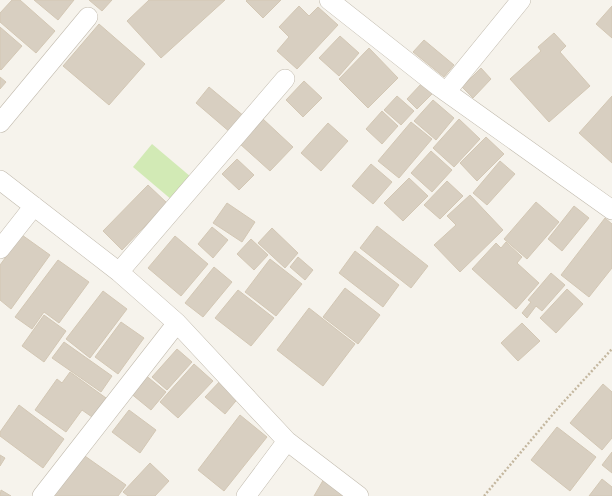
<svg xmlns="http://www.w3.org/2000/svg" width="612" height="496" font-family="Commissioner,sans-serif">
  <style>
    .green { fill: #d2eab5 }
    .building { fill: #d8cfc1; stroke: #d3c7b4 }
    .lines { fill: none; stroke-linecap: round; stroke-linejoin: round }
    .street-casing { stroke: #c2bbae; stroke-width: 20 }
    .path { stroke: #c4b79f; stroke-width: 2.5; stroke-dasharray: 2 2; stroke-linecap: butt }
    .street { stroke: #fff; stroke-width: 19 }
  </style>
  <rect width="100%" height="100%" fill="#f6f3ec"/>
  <path class="green" d="M 152,144 L 191,177 L 172,200 L 133,167 Z"/>
  <path class="building" d="M 12,0 L 20,0 L 55,31 L 36,53 L 0,22 L 0,13 Z
    M 34,0 L 74,0 L 58,20 Z
    M 89,0 L 112,0 L 102,11 Z
    M 149,0 L 225,0 L 161,58 L 127,21 Z
    M 247,0 L 281,0 L 263,18 L 246,1 Z
    M 299,6 L 309,16 L 318,7 L 338,25 L 297,69 L 277,51 L 289,37 L 279,27 Z
    M 612,6 L 612,38 L 596,24 Z
    M 99,24 L 145,64 L 109,105 L 63,66 Z
    M 0,27 L 22,46 L 1,70 L 0,69 Z
    M 554,33 L 566,46 L 560,52 L 590,86 L 549,122 L 510,79 L 541,51 L 538,47 Z
    M 340,36 L 359,53 L 339,76 L 319,58 Z
    M 424,40 L 454,65 L 444,77 L 413,52 Z
    M 369,48 L 398,78 L 368,108 L 339,79 Z
    M 481,68 L 491,79 L 473,98 L 462,87 Z
    M 0,77 L 6,82 L 0,89 Z
    M 304,81 L 322,98 L 303,117 L 286,100 Z
    M 422,83 L 433,93 L 417,109 L 407,99 Z
    M 209,87 L 245,117 L 231,133 L 196,103 Z
    M 397,96 L 414,111 L 401,125 L 384,110 Z
    M 612,96 L 612,163 L 579,133 Z
    M 433,100 L 454,118 L 436,140 L 414,121 Z
    M 382,111 L 398,126 L 382,144 L 366,129 Z
    M 263,119 L 293,147 L 270,171 L 240,144 Z
    M 459,119 L 480,139 L 454,167 L 433,148 Z
    M 411,122 L 432,139 L 399,178 L 378,161 Z
    M 328,123 L 348,141 L 321,171 L 301,153 Z
    M 486,137 L 504,154 L 477,181 L 460,163 Z
    M 431,151 L 452,170 L 432,192 L 411,173 Z
    M 237,159 L 254,175 L 239,190 L 222,174 Z
    M 500,161 L 515,174 L 487,205 L 473,193 Z
    M 371,164 L 392,182 L 373,204 L 352,186 Z
    M 409,178 L 428,196 L 403,221 L 384,203 Z
    M 447,181 L 463,196 L 440,219 L 424,205 Z
    M 148,185 L 167,203 L 122,250 L 103,231 Z
    M 470,195 L 503,230 L 460,272 L 434,245 L 456,225 L 447,216 Z
    M 536,202 L 559,222 L 527,259 L 504,239 Z
    M 227,203 L 255,222 L 242,242 L 213,223 Z
    M 574,206 L 589,218 L 562,251 L 548,239 Z
    M 605,218 L 612,224 L 612,268 L 589,297 L 561,275 Z
    M 377,226 L 428,266 L 411,288 L 360,248 Z
    M 212,227 L 228,240 L 213,258 L 198,244 Z
    M 272,228 L 298,253 L 285,268 L 258,243 Z
    M 22,235 L 50,255 L 11,309 L 0,300 L 0,265 Z
    M 175,236 L 208,264 L 181,296 L 148,268 Z
    M 251,239 L 268,255 L 254,270 L 237,254 Z
    M 506,242 L 522,257 L 517,263 L 539,283 L 516,309 L 472,269 L 496,243 L 501,248 Z
    M 355,251 L 399,285 L 383,307 L 339,273 Z
    M 298,257 L 313,270 L 305,280 L 290,267 Z
    M 270,259 L 302,284 L 276,316 L 245,292 Z
    M 58,260 L 89,282 L 59,323 L 44,312 L 32,329 L 15,317 Z
    M 214,267 L 232,282 L 203,317 L 185,303 Z
    M 551,273 L 565,285 L 542,311 L 536,306 L 527,318 L 522,313 L 531,302 L 528,300 Z
    M 345,288 L 380,315 L 358,344 L 323,317 Z
    M 567,289 L 583,304 L 556,333 L 540,318 Z
    M 238,290 L 274,318 L 251,346 L 215,318 Z
    M 103,291 L 127,309 L 90,358 L 66,339 Z
    M 309,308 L 355,344 L 323,386 L 277,350 Z
    M 44,315 L 66,331 L 44,362 L 22,346 Z
    M 121,322 L 144,338 L 118,374 L 95,357 Z
    M 522,323 L 540,341 L 518,361 L 501,343 Z
    M 64,342 L 112,376 L 101,392 L 52,358 Z
    M 177,349 L 192,362 L 167,390 L 152,377 Z
    M 194,364 L 213,381 L 178,418 L 160,402 Z
    M 70,372 L 106,398 L 92,417 L 82,410 L 66,432 L 35,410 L 57,379 L 62,383 Z
    M 144,374 L 166,392 L 151,410 L 129,392 Z
    M 222,379 L 240,396 L 225,414 L 205,397 Z
    M 603,384 L 612,392 L 612,438 L 602,450 L 570,423 Z
    M 19,405 L 64,439 L 43,468 L 0,436 L 0,432 Z
    M 129,410 L 156,430 L 140,453 L 112,432 Z
    M 240,415 L 267,437 L 224,491 L 198,470 Z
    M 557,427 L 596,457 L 570,491 L 531,460 Z
    M 612,452 L 612,473 L 602,465 Z
    M 82,454 L 126,485 L 118,496 L 49,496 Z
    M 0,455 L 5,458 L 0,466 Z
    M 150,463 L 169,481 L 155,496 L 128,496 L 123,492 Z
    M 325,477 L 345,496 L 314,496 Z
    M 602,479 L 612,487 L 612,496 L 589,496 Z
    M 1,490 L 11,496 L 0,496 Z"/>
  <g class="lines">
    <defs>
      <path id="street" d="M 329,0 L 438,86 L 612,210
        M 446,92 L 521,0
        M 0,123 L 88,17
        M 0,180 L 119,272 L 177,323 L 287,441 L 359,496
        M 0,249 L 34,206
        M 119,272 L 285,79
        M 42,496 L 177,323
        M 246,496 L 287,441"/>
    </defs>
    <use href="#street" class="street-casing"/>
    <path class="path" d="M 484,496 L 559,407 L 612,349"/>
    <use href="#street" class="street"/>
  </g>
</svg>
